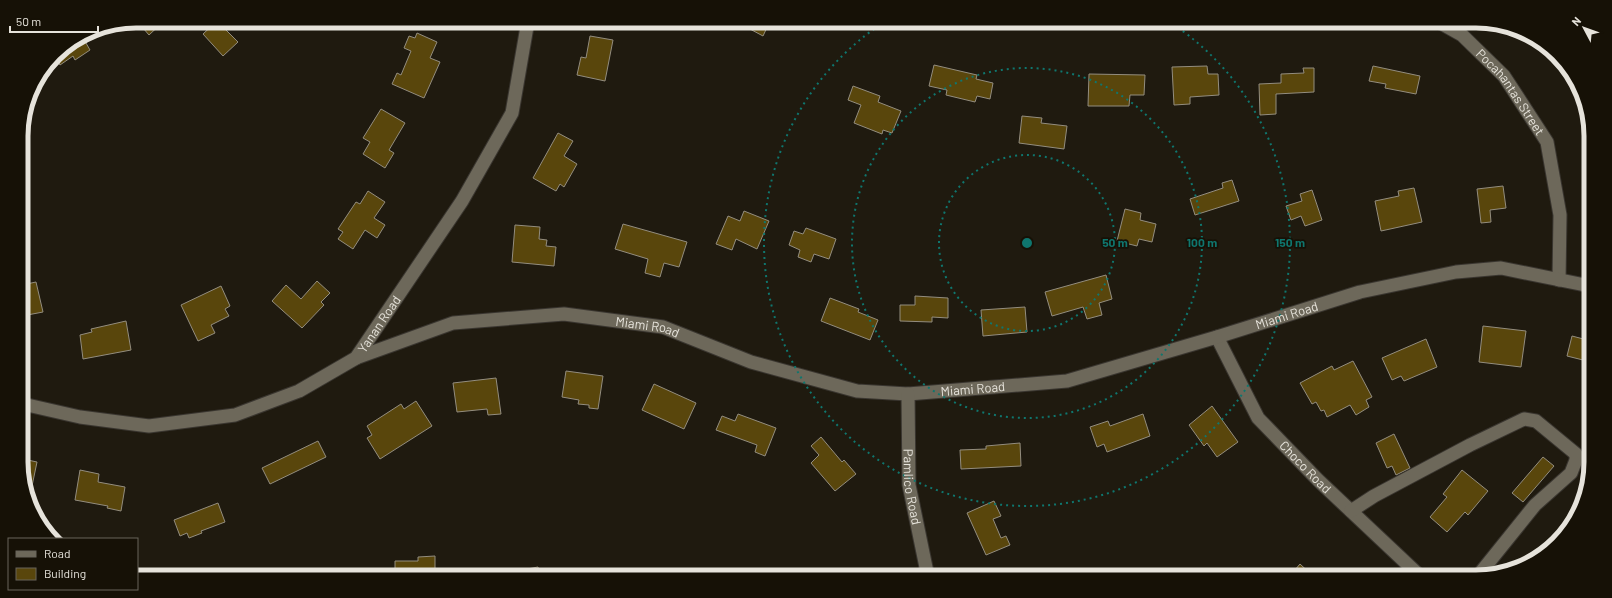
<svg xmlns="http://www.w3.org/2000/svg" width="1612" height="598" font-family="Barlow,sans-serif">
  <style>
    .building { fill: #59460c; stroke: #938d7f }
    .lines { fill: none; stroke-linecap: round; stroke-linejoin: round }
    .minor-casing { stroke: #3a3630; stroke-width: 15 }
    .minor { stroke: #6d685a; stroke-width: 13 }
    .ring { fill: none; stroke: #0f766e; stroke-width: 2; stroke-dasharray: 2 4 }
    .labels { text-anchor: middle; dominant-baseline: central; stroke-width: 3.5; stroke-linejoin: round; paint-order: stroke }
    .street-label { font-size: 13px; fill: #e6e3db; stroke: #161106 }
    .rim { fill: none; stroke: #e6e3db; stroke-width: 5 }
    .centre { fill: #0f766e; stroke: #161106; stroke-width: 2 }
    .ring-label { font-size: 12px; text-anchor: middle; font-weight: bold; fill: #0f766e; stroke: #161106; stroke-width: 3.5; stroke-linejoin: round; paint-order: stroke }
  </style>
  <rect width="100%" height="100%" fill="#1f1a0f"/>
  <path class="building" d="M 137,21 L 164,21 L 149,35 Z
    M 217,21 L 238,42 L 223,56 L 203,34 Z
    M 735,21 L 770,21 L 763,36 Z
    M 417,33 L 437,42 L 430,58 L 440,62 L 424,98 L 392,84 L 397,73 L 401,75 L 411,51 L 404,48 L 409,36 L 415,38 Z
    M 82,36 L 90,50 L 75,60 L 73,56 L 60,65 L 55,57 L 60,50 Z
    M 590,36 L 613,40 L 605,81 L 577,75 L 581,57 L 586,58 Z
    M 934,65 L 977,75 L 976,79 L 993,83 L 990,99 L 977,96 L 975,102 L 946,95 L 947,90 L 929,86 Z
    M 1207,66 L 1208,74 L 1218,74 L 1219,95 L 1190,97 L 1190,104 L 1174,105 L 1172,67 Z
    M 1373,66 L 1420,76 L 1416,94 L 1385,88 L 1386,84 L 1369,81 Z
    M 1303,68 L 1314,68 L 1314,92 L 1276,94 L 1276,114 L 1260,115 L 1259,84 L 1281,83 L 1281,74 L 1304,73 Z
    M 1089,74 L 1145,75 L 1144,95 L 1130,95 L 1129,106 L 1088,106 Z
    M 853,86 L 880,96 L 878,102 L 901,111 L 892,133 L 883,130 L 882,134 L 854,123 L 861,105 L 848,100 Z
    M 381,109 L 405,123 L 389,150 L 394,153 L 385,168 L 363,154 L 370,142 L 363,138 Z
    M 1022,116 L 1042,118 L 1041,123 L 1067,126 L 1064,149 L 1019,143 Z
    M 558,133 L 573,141 L 564,156 L 577,164 L 564,187 L 560,184 L 556,191 L 533,178 Z
    M 1232,180 L 1239,201 L 1195,215 L 1190,199 L 1223,188 L 1222,183 Z
    M 1503,186 L 1506,208 L 1490,210 L 1491,222 L 1481,223 L 1477,189 Z
    M 1414,188 L 1422,222 L 1381,231 L 1375,201 L 1399,196 L 1398,191 Z
    M 1312,190 L 1322,220 L 1305,226 L 1301,216 L 1291,220 L 1286,206 L 1302,201 L 1300,194 Z
    M 368,191 L 385,202 L 374,218 L 385,225 L 377,238 L 365,230 L 353,249 L 338,239 L 343,232 L 338,229 L 356,202 L 360,204 Z
    M 1125,209 L 1141,213 L 1140,220 L 1156,224 L 1152,242 L 1139,239 L 1137,246 L 1117,241 Z
    M 744,211 L 769,221 L 757,249 L 736,239 L 732,250 L 716,244 L 728,216 L 740,221 Z
    M 623,224 L 687,242 L 679,267 L 664,263 L 660,277 L 645,273 L 648,259 L 615,249 Z
    M 515,225 L 540,227 L 539,239 L 547,240 L 546,246 L 556,247 L 554,266 L 512,262 Z
    M 806,228 L 836,239 L 829,259 L 814,254 L 811,262 L 798,257 L 800,250 L 789,245 L 794,231 L 803,234 Z
    M 1106,275 L 1112,299 L 1099,303 L 1102,315 L 1087,319 L 1083,307 L 1052,316 L 1045,292 Z
    M 317,281 L 330,293 L 321,302 L 324,305 L 302,328 L 272,301 L 286,285 L 301,299 Z
    M 36,282 L 43,312 L 22,316 L 22,285 Z
    M 221,286 L 230,306 L 225,309 L 229,316 L 211,325 L 215,333 L 198,341 L 181,305 Z
    M 915,296 L 948,298 L 948,318 L 932,317 L 932,322 L 900,321 L 900,305 L 915,305 Z
    M 830,298 L 859,309 L 858,312 L 878,320 L 870,340 L 821,321 Z
    M 1025,307 L 1027,332 L 983,336 L 981,310 Z
    M 126,321 L 131,350 L 83,359 L 80,335 L 92,332 L 91,329 Z
    M 1483,326 L 1526,331 L 1521,367 L 1479,362 Z
    M 1572,336 L 1591,341 L 1591,362 L 1567,356 Z
    M 1426,339 L 1437,367 L 1404,381 L 1401,376 L 1392,380 L 1382,358 Z
    M 1353,361 L 1372,397 L 1366,400 L 1369,407 L 1356,415 L 1350,405 L 1327,417 L 1324,410 L 1321,411 L 1316,402 L 1312,404 L 1300,383 L 1332,366 L 1334,370 Z
    M 566,371 L 603,376 L 598,409 L 589,408 L 589,405 L 578,404 L 579,400 L 562,397 Z
    M 496,378 L 501,414 L 488,415 L 487,409 L 457,412 L 453,383 Z
    M 654,384 L 696,403 L 684,429 L 642,410 Z
    M 416,401 L 432,426 L 380,459 L 367,438 L 372,435 L 367,426 L 401,404 L 404,409 Z
    M 1212,406 L 1238,442 L 1217,457 L 1207,443 L 1204,446 L 1189,425 Z
    M 738,414 L 776,428 L 765,456 L 755,452 L 757,445 L 716,430 L 722,416 L 735,421 Z
    M 1143,414 L 1150,436 L 1107,452 L 1104,444 L 1097,447 L 1090,427 L 1108,421 L 1110,426 Z
    M 1394,434 L 1410,468 L 1396,475 L 1392,466 L 1387,468 L 1376,443 Z
    M 821,437 L 842,462 L 844,460 L 856,474 L 835,491 L 811,463 L 819,455 L 811,446 Z
    M 318,441 L 326,457 L 270,484 L 262,468 Z
    M 1020,443 L 1021,466 L 961,469 L 960,450 L 986,449 L 986,446 Z
    M 1543,457 L 1554,466 L 1523,502 L 1512,493 Z
    M 23,459 L 37,462 L 32,486 L 23,484 Z
    M 80,470 L 99,474 L 98,482 L 125,487 L 121,511 L 107,508 L 108,506 L 75,500 Z
    M 1462,470 L 1488,491 L 1468,515 L 1465,512 L 1447,532 L 1430,517 L 1447,497 L 1443,494 Z
    M 994,501 L 1001,516 L 993,519 L 1001,538 L 1006,536 L 1010,545 L 986,555 L 967,513 Z
    M 218,503 L 225,522 L 201,531 L 202,533 L 189,538 L 187,533 L 180,536 L 174,520 Z
    M 435,556 L 435,577 L 395,577 L 395,561 L 418,561 L 418,557 Z
    M 1300,564 L 1314,577 L 1289,577 Z
    M 538,567 L 540,577 L 512,577 L 511,572 Z"/>
  <g class="lines">
    <defs>
      <g id="minor">
        <path id="s1" d="M 1437,21 L 1462,35 L 1504,76 L 1547,142 L 1560,215 L 1559,280"/>
        <path id="s2" d="M 1217,337 L 1258,418 L 1318,480 L 1421,577"/>
        <path id="s3" d="M 356,358 L 453,323 L 564,314 L 663,327 L 751,362 L 857,391 L 908,394 L 1067,381 L 1217,337 L 1360,292 L 1456,272 L 1501,268 L 1590,286"/>
        <path id="s4" d="M 908,394 L 909,485 L 928,577"/>
        <path id="s5" d="M 23,404 L 80,417 L 149,426 L 235,415 L 299,391 L 356,358 L 462,201 L 512,113 L 528,21"/>
        <path d="M 1351,511 L 1374,496 L 1470,445 L 1524,419 L 1536,421 L 1576,454 L 1576,460 L 1571,473 L 1535,505 L 1477,577"/>
      </g>
    </defs>
    <use href="#minor" class="minor-casing"/>
    <use href="#minor" class="minor"/>
  </g>
  <g class="ring">
    <circle cx="1027" cy="243" r="88"/>
    <circle cx="1027" cy="243" r="175"/>
    <path d="M1168 21A263 263 0 1 1 886 21"/>
  </g>
  <g class="labels">
    <g class="street-label">
      <text stroke="none"><textPath href="#s1" startOffset="104">Pocahantas Street</textPath></text>
      <text stroke="none"><textPath href="#s3" startOffset="959">Miami Road</textPath></text>
      <text stroke="none"><textPath href="#s5" startOffset="390">Yanan Road</textPath></text>
      <text stroke="none"><textPath href="#s3" startOffset="299">Miami Road</textPath></text>
      <text stroke="none"><textPath href="#s3" startOffset="635">Miami Road</textPath></text>
      <text stroke="none"><textPath href="#s2" startOffset="159">Choco Road</textPath></text>
      <text stroke="none"><textPath href="#s4" startOffset="93">Pamlico Road</textPath></text>
    </g>
  </g>
  <path d="M0 0H1612V598H0ZM136 28H1476A108 108 0 0 1 1584 136V462A108 108 0 0 1 1476 570H136A108 108 0 0 1 28 462V136A108 108 0 0 1 136 28Z" fill="#161106" fill-rule="evenodd"/>
  <path class="rim" d="M136 28H1476A108 108 0 0 1 1584 136V462A108 108 0 0 1 1476 570H136A108 108 0 0 1 28 462V136A108 108 0 0 1 136 28Z"/>
  <circle cx="1027" cy="243" r="6" class="centre"/>
  <g class="ring-label">
    <text x="1115" y="247">50 m</text>
    <text x="1202" y="247">100 m</text>
    <text x="1290" y="247">150 m</text>
  </g>
  <rect x="8" y="538" width="130" height="52" fill="#161106" stroke="#69655b"/>
  <rect x="16" y="551" width="20" height="6" fill="#6d685a" stroke="#69655b"/>
  <text x="44" y="558" font-size="12" fill="#e6e3db">Road</text>
  <rect x="16" y="568" width="20" height="12" fill="#59460c" stroke="#69655b"/>
  <text x="44" y="578" font-size="12" fill="#e6e3db">Building</text>
  <g transform="translate(1584 28) rotate(311)" stroke="#161106" stroke-width="3" paint-order="stroke">
  <path d="M0-3L7 15L0 10L-7 15Z" fill="#e6e3db"/>
  <text y="-6" font-size="11" font-weight="bold" text-anchor="middle" fill="#e6e3db">N</text>
  </g>
  <path d="M10 26v6h88v-6" fill="none" stroke="#e6e3db" stroke-width="2"/>
  <text x="16" y="26" font-size="12" fill="#e6e3db" stroke="#161106" stroke-width="3" paint-order="stroke">50 m</text>
</svg>
